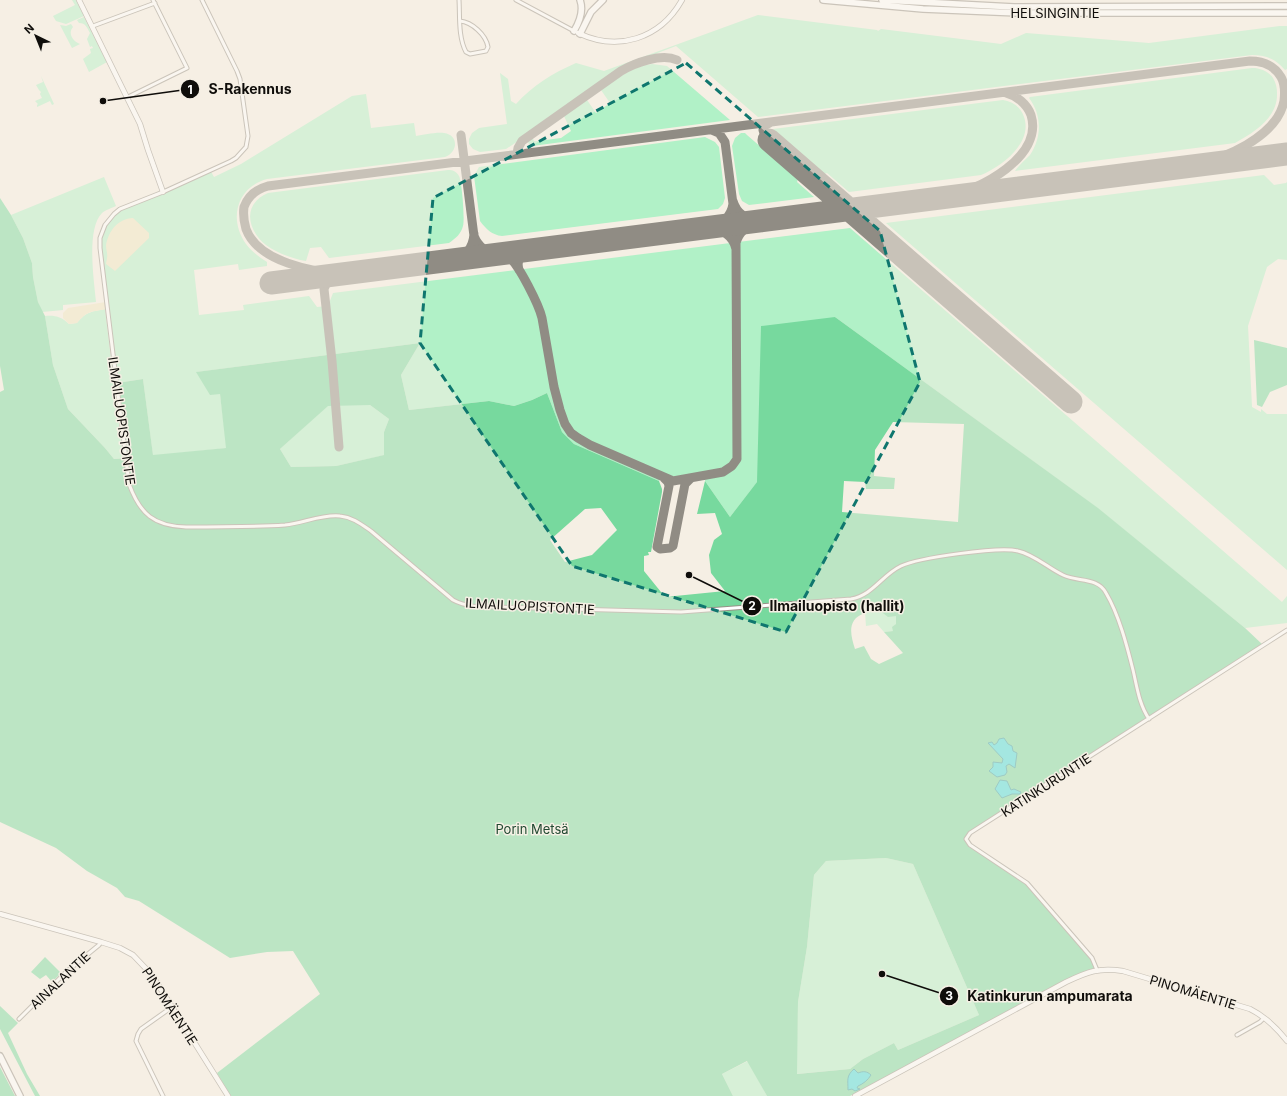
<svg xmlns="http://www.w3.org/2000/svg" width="1287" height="1096" font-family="Inter,sans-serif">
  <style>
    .green { fill: #b1f1c7 }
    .forest { fill: #77d99e; fill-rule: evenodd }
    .sand { fill: #f0e6c1 }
    .water { fill: #42dede; stroke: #339f9e }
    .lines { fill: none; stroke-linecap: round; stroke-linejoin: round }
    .taxiway { stroke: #908c84; stroke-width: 9 }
    .runway { stroke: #908c84; stroke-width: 23 }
    .street-casing { stroke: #979187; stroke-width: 5 }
    .secondary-casing { stroke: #979187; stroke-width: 6 }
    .highway-casing { stroke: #979187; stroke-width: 8 }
    .street { stroke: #fff; stroke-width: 3 }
    .secondary { stroke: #fff; stroke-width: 4.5 }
    .highway { stroke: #fff; stroke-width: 5.5 }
    .marked { fill: none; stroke: #0f766e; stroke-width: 3; stroke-dasharray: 8 5; stroke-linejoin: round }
    .labels { text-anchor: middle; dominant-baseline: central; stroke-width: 3; stroke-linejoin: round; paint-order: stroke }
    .street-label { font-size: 13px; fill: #0f0d0a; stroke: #f5efe4 }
    .park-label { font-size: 13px; fill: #214931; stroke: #f5efe4 }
    .leader { fill: none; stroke: #0f0d0a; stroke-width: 1.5 }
    .callout-dot { fill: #0f0d0a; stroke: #f5efe4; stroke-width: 1.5 }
    .mark-label { font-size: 12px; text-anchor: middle; font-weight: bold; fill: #fff }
    .callout-label { font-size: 14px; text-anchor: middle; font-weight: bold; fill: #0f0d0a; stroke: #f5efe4; stroke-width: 3; stroke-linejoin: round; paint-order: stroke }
  </style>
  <rect width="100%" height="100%" fill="#f5efe4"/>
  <path class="green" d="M 72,0 L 76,0 L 84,16 L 66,24 L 56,21 L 53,16 L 75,5 Z
    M 758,15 L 877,30 L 878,31 L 881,29 L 1001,44 L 1026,33 L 1149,43 L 1280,26 L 1287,26 L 1287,69 L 1285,70 C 1276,59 1266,55 1252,55 L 758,117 L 676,46 L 626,65 L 619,69 L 543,121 L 527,135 L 506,149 L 480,152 L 473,149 L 469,144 L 469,139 L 472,133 L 479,128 L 507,124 L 500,73 L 508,79 L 511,101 L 516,104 C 532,86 553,73 576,63 L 604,71 Z
    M 84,17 L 107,62 L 89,72 L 83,59 L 91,53 L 90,49 L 93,48 L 92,46 L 90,47 L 87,39 L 90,33 C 87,28 86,23 79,23 L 77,20 Z
    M 71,24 L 73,27 C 67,34 74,42 80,44 L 72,48 L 60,25 L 66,26 Z
    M 652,64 L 667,66 L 730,120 L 532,146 L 528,143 L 529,140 L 532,137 L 534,141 L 538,141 L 561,138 L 571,131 L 564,116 L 587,100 L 596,113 L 610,103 L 601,90 C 617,79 632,66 652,64 Z
    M 1252,68 C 1260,68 1268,71 1273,78 C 1276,83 1277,88 1277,93 C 1278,118 1254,132 1235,143 L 1015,171 C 1019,165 1025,160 1030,155 C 1042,137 1042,115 1029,98 L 1030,97 Z
    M 41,76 L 54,104 L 52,105 L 50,101 L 37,107 L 37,105 L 38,104 L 35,101 L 42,98 L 40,94 L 41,92 L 39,90 L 36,85 L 43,82 Z
    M 366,94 L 371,128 L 414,123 L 416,136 C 424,135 435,132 444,133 C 459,135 458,152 445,157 L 267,179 C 237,187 228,219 246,244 C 251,251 259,257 267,262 L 267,266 L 239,270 L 238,264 L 194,270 L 199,315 L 244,310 L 243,305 L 309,296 L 317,307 L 328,306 L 333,293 L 850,228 L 1282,602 L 1287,596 L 1287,623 L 1245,628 L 1096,507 L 835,317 L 758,481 L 730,517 L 705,481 L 705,472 L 676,477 L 663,475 L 659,481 L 574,444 L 562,432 L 547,393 L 532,400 L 514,406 L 489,401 L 409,410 L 401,375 L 420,343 L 197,372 L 220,394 L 227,448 L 153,456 L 143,379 L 117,383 L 100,238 L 105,225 L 120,209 L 210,170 L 214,177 L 241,164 L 352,96 Z
    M 1003,100 C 1013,102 1021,107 1024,117 C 1033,143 1002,166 981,175 L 849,192 L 827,173 L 824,174 L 773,129 Z
    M 741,133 L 745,133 L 747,135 L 798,179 L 797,182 L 814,197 L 749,205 L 742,201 L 739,194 L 732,146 L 735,138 Z
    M 705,137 L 715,142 L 719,147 L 725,198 L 723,204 L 718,209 L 502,236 C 492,235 486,229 480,221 L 474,176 L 479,167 Z
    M 448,170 C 453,170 456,171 459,176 C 462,182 465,219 463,226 C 461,234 456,238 449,243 L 329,258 L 321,247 L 310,248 L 306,261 C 293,259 277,253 266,245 C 247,230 242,204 268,193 Z
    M 1264,175 L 1274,185 L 1286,183 L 1287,182 L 1287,260 L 1278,259 L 1267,267 L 1248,326 L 1252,407 L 1261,412 L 1261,409 L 1267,414 L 1287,414 L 1287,570 L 886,223 Z
    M 104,177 L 116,206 C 112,208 105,210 102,213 C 86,229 94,280 96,302 L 63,305 L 63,310 L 42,312 L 38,302 L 33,277 L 32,263 L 23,238 L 11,215 Z
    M 105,309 L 123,458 L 114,459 L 105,448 L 68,409 L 53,365 L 45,316 C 55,315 62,317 69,324 L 77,323 C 86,312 90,312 105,309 Z
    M 328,405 L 370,405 L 389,419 L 384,432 L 385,455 L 336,466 L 291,467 L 280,449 Z
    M 864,598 L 878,610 L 896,616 L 896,624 L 893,631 L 884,632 L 877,624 L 866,626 Z
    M 886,858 L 913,864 L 979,1015 L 898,1050 L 894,1043 L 863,1059 L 850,1069 L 796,1074 L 798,1002 L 807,947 L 814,875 L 826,861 Z
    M 748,1061 L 767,1096 L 733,1096 L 722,1074 Z"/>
  <path class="forest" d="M 0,198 L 11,215 L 23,238 L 32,263 L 33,277 L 38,302 L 45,316 L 53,365 L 68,409 L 105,448 L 114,459 L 126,458 L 117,383 L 143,379 L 153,455 L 226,448 L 220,394 L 210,395 L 196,372 L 420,343 L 401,375 L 409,410 L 489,401 L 514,406 L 532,400 L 547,393 L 562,432 L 574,444 L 659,481 L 662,489 L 662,492 L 651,552 L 648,552 L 649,555 L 644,556 L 644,571 L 665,597 L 725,591 L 711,573 L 709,555 L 714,540 L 722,534 L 715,513 L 697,514 L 705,481 L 730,517 L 757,482 L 761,326 L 835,317 L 1098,508 L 1245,628 L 1263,645 L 970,833 L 967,842 L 1021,878 L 1092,958 L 1097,970 L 1091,971 L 850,1096 L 767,1096 L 747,1061 L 722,1074 L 733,1096 L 230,1096 L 217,1073 L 320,994 L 293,951 L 267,952 L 230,958 L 139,901 L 125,897 L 117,888 L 87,871 L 56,848 L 0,822 L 0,392 L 4,390 L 0,366 ZM 370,405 L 389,419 L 384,432 L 384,455 L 336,466 L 291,467 L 280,449 L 328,406 ZM 893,422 L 964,424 L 958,522 L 842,512 L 844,481 L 865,482 L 866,489 L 894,489 L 895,478 L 874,476 L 875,450 ZM 601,508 L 617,530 L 592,555 L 565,562 L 550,540 L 585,509 ZM 865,599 L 888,617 L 896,616 L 896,624 L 892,627 L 893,631 L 884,632 L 903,653 L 879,664 L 871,659 L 864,646 L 855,649 C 850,634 847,619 865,613 ZM 886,858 L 913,864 L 979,1015 L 898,1050 L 894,1043 L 863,1059 L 850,1069 L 797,1074 L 798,1002 L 807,947 L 814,875 L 826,861 Z
    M 1254,340 L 1287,348 L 1287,385 L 1270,392 L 1262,407 L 1257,405 Z
    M 45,957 L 61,973 L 52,982 L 46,975 L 40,979 L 31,972 Z
    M 0,1006 L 18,1023 L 8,1033 L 27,1074 L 40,1096 L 35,1096 L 0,1029 Z
    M 0,1067 L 15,1096 L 0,1096 Z"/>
  <path class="sand" d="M 133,218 L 149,233 L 149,238 L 115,271 L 106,264 C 106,262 107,260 107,258 C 108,254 106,250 106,245 C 109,230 118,219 133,218 Z
    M 106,302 L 107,309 C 91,312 88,310 77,323 L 69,324 L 63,318 L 63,313 L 68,308 Z"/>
  <path class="water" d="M 1004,738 L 1008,744 L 1012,746 L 1013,751 L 1017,753 L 1015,768 L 1009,764 L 1006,766 L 1007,772 L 1005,775 L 997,777 L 989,771 L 993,767 L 993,762 L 1002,763 L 1003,759 L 988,743 L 992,742 L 994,745 L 997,743 L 999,739 Z
    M 1000,780 L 1007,781 L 1011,790 L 1014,789 L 1021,792 L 1020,794 L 1012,794 L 1002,798 L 995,789 Z
    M 854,1069 L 858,1073 C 863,1071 867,1071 871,1075 C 868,1080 863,1084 858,1086 L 857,1088 L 860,1089 L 855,1091 L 852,1089 L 848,1090 C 848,1080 846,1076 854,1069 Z"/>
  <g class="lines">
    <path class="taxiway" d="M 461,135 L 474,236 C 478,246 486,253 498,254 C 502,254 506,254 509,257 C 519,265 539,305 542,318 L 554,387 L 560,410 L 565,424 L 571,433 L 578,438 L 590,445 L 673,481 L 723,472 L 732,466 L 737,459 L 736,243 C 739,231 748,225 759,221
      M 765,136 L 763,130 L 764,126 L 771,122
      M 517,154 L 518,148 L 522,141 L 621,71 C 635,63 661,53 677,60
      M 947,197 C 979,190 1044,157 1031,115 C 1027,104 1017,96 1006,93
      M 733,201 C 737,214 746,219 759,221
      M 708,228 C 721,225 731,218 733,204 L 725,142 L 719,133 L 712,130
      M 709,228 C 722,229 733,236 736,249
      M 450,260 C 464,258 473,249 474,234
      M 519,270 C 516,259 521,254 531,250
      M 344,274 C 313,272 258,262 246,229 C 244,222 243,214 244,207 C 248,196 257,189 268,186 L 1250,61 C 1263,61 1274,65 1281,77 C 1285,84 1285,93 1284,101 C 1277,138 1222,159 1190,167
      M 338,275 L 328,280 L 324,289 L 332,361 L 339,447
      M 664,478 L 668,482 L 669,486 L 657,547 L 660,549 L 670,548 L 673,546 L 685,484 L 691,478"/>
    <path class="runway" d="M 769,140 L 1071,402
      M 271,283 L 1287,154"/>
    <defs>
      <path id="street" d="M 202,0 L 237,71 L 240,79 L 248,136 L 246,147 L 236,158 L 231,161 L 163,192 L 120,209 L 114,214 L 105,225 L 100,238 L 100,248 L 129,484 C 140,514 154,526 186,527 C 219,527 253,527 285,525 C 304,523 322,514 340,516 C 352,517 361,524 371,531 L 453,600 C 466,607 480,607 495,607 L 681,612 L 851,599 C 873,595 882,575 901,566 C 918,558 1000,546 1018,551 C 1035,555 1048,568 1063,575 C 1077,582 1098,577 1106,593 C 1119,615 1127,646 1133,670 C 1137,687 1139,704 1149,719
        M 459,0 C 460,16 458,37 466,52 L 470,54 L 486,51 L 488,47 C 486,35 472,22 460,21
        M 516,0 L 574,31
        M 93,26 L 155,3
        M 128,97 L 187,68 L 153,0
        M 1097,970 L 1092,958 L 1027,883 L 970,845 L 966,839 L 970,833 L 1287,630
        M 19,1019 L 66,972 L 99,945 L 101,942
        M 1237,1035 L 1260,1022 L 1264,1018
        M 163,1096 L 136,1041 L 138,1034 L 141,1029 L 172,1007"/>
      <path id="secondary" d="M 79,0 L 140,124 L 148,150 L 163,192
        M 578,33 C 618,52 660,39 682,0
        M 0,914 L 101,942 L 120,948 L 133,955 L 152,975 L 228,1096
        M 855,1096 L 1066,982 C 1087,972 1099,967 1123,971 L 1250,1009 C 1266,1017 1277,1028 1287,1041"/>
      <path id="highway" d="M 823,0 L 923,9 L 1020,13 L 1287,13
        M 882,0 L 1014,7 L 1287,6
        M 574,31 C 580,21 584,11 580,0
        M 580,34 L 591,12 L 603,0
        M 0,1056 L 20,1096"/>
    </defs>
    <use href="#street" class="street-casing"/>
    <use href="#secondary" class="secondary-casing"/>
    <use href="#highway" class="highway-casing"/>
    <use href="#street" class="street"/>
    <use href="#secondary" class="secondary"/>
    <use href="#highway" class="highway"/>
  </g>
  <path d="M0 0H1287V1096H0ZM 686,63 L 880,231 L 920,382 L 786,632 L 572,566 L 420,343 L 433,198 Z" fill="#f5efe4" fill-opacity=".55" fill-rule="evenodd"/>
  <path class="marked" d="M 686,63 L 880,231 L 920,382 L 786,632 L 572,566 L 420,343 L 433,198 Z"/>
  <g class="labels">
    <g class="street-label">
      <text x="1055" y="13">HELSINGINTIE</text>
      <text transform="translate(122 421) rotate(82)">ILMAILUOPISTONTIE</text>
      <text transform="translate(530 606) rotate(3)">ILMAILUOPISTONTIE</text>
      <text transform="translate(1046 785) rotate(-33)">KATINKURUNTIE</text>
      <text transform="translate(60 980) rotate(-43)">AINALANTIE</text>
      <text transform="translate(1193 992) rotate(17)">PINOMÄENTIE</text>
      <text transform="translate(170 1006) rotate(57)">PINOMÄENTIE</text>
    </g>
    <g class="park-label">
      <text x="532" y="829">Porin Metsä</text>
    </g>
  </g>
  <path class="leader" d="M103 101L190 89M689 575L752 606M882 974L949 996"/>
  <g class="callout-dot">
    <circle cx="103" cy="101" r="4"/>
    <circle cx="689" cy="575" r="4"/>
    <circle cx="882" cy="974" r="4"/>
    <circle cx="190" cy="89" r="10"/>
    <circle cx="752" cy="606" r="10"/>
    <circle cx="949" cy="996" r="10"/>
  </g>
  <g class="mark-label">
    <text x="190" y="94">1</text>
    <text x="752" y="610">2</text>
    <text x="949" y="1000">3</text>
  </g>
  <g class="callout-label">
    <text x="250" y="94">S-Rakennus</text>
    <text x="837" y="611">Ilmailuopisto (hallit)</text>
    <text x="1050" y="1001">Katinkurun ampumarata</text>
  </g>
  <g transform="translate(36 36) rotate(317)" stroke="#f5efe4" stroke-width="3" paint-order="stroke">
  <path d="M0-3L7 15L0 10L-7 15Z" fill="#0f0d0a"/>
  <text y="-6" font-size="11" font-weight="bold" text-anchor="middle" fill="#0f0d0a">N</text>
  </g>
</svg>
